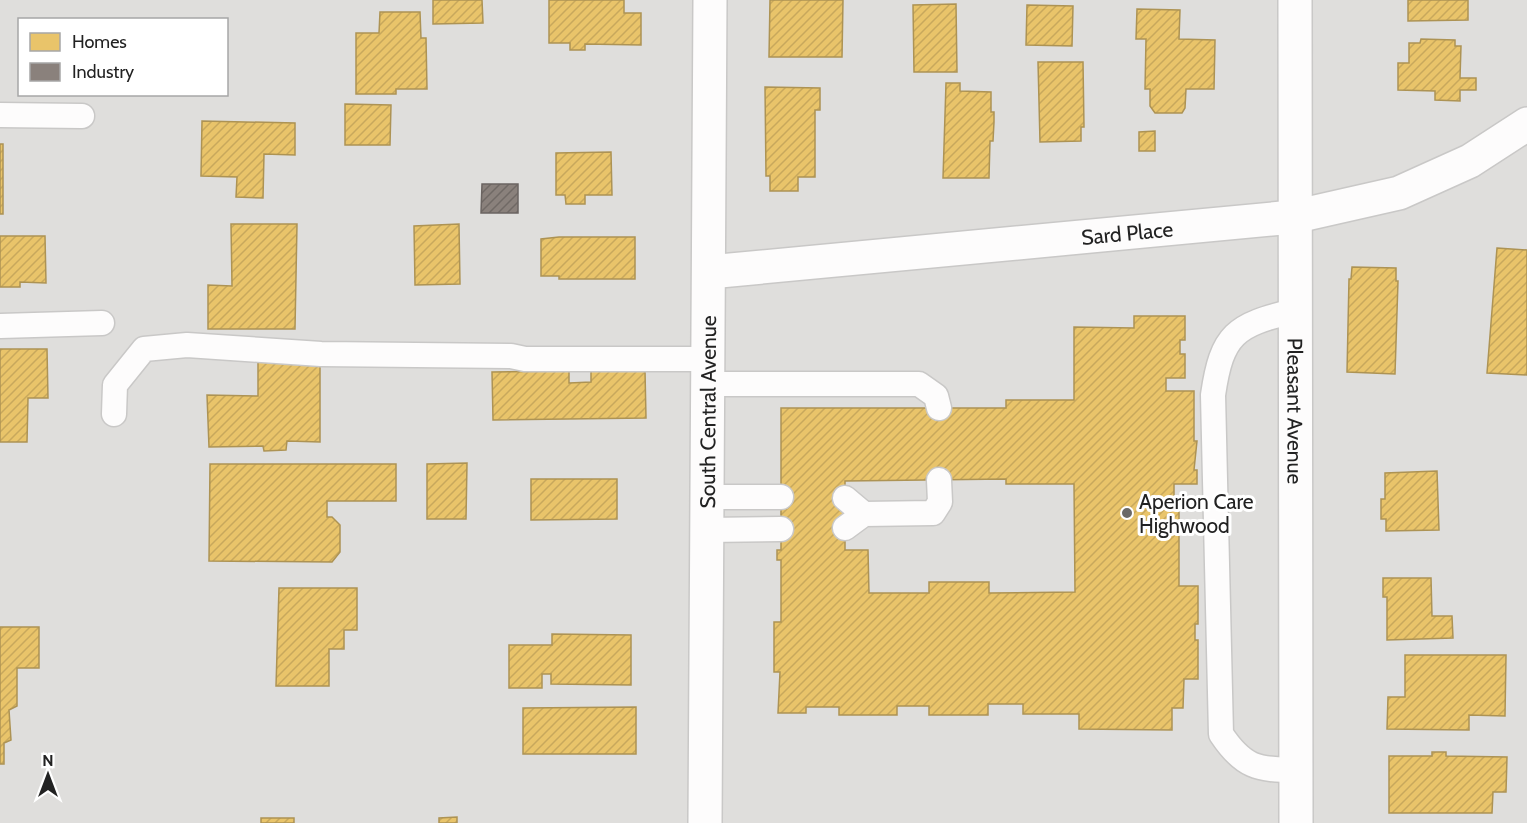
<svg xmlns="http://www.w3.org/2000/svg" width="1527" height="823" font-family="Cabin,sans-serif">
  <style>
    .residential { fill: #dfdedc; fill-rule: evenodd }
    .homes { fill: url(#homes-hatch); stroke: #ad9354; stroke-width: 1.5; fill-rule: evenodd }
    .industry { fill: url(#industry-hatch); stroke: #6b6461; stroke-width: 1.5 }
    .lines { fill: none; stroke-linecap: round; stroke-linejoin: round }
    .lane-casing { stroke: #c9c8c7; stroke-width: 27 }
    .street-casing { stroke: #c9c8c7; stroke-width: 36 }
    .lane { stroke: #fdfcfc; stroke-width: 24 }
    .street { stroke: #fdfcfc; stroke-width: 33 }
    .poi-dot { fill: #6a6968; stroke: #fff; stroke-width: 2 }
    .labels { text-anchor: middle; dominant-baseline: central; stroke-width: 6; stroke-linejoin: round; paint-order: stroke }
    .street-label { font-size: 21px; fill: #222; stroke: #fff }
    .poi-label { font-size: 21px; fill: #222; stroke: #fff; text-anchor: start }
  </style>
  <defs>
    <pattern id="homes-hatch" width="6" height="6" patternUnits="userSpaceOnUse" patternTransform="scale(1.5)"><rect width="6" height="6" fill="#e9c46a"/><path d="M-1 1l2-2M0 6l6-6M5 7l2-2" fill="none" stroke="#c8a85c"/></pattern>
    <pattern id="industry-hatch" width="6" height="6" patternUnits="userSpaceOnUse" patternTransform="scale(1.5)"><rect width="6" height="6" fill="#8a817c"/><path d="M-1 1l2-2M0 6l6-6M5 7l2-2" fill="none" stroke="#706965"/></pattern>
  </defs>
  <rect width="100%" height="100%" fill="#f0eeeb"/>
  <path class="residential" d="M 0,0 L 1527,0 L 1527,823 L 0,823 ZM 20,20 L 226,20 L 226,94 L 20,94 Z"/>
  <path class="homes" d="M 433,0 L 482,0 L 483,23 L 433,24 Z
    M 549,0 L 624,0 L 624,13 L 641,13 L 641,45 L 585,44 L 585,50 L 570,50 L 570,43 L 549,43 Z
    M 770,0 L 843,0 L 842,57 L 769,57 Z
    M 1408,0 L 1468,0 L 1468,20 L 1408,21 Z
    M 956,4 L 957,72 L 914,72 L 913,5 Z
    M 1027,5 L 1073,6 L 1072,46 L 1026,45 Z
    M 1137,9 L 1180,10 L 1179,39 L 1215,40 L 1214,89 L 1186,89 L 1185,108 L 1182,113 L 1155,113 L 1150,106 L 1150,89 L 1145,89 L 1146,39 L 1136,39 Z
    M 380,12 L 420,12 L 421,38 L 426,38 L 427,89 L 396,89 L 396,94 L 356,94 L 356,33 L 379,33 Z
    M 1421,39 L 1455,40 L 1455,46 L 1461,46 L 1460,78 L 1476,78 L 1476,90 L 1460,90 L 1460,101 L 1435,100 L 1435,91 L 1398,90 L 1398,63 L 1409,63 L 1409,43 L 1420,43 Z
    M 1038,62 L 1083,62 L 1084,127 L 1081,127 L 1081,141 L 1040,142 Z
    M 946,83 L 960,83 L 960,91 L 991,92 L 991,112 L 994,112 L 994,122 L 993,141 L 990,141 L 989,178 L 943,178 Z
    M 765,87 L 820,88 L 820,110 L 815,110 L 815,177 L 798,177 L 798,191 L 770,191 L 770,176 L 766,176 Z
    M 345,104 L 391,105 L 390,145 L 345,145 Z
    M 202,121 L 295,123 L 295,155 L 264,154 L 263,198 L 236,197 L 237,177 L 201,176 Z
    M 1155,131 L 1155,151 L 1139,151 L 1139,132 Z
    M 0,144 L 3,144 L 3,214 L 0,214 Z
    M 611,152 L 612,195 L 585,195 L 585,204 L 566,204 L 565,195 L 556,195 L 556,153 Z
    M 231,224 L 297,224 L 295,329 L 208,329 L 208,285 L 232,286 Z
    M 459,224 L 460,284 L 415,285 L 414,226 Z
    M 0,236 L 45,236 L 46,283 L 20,282 L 20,287 L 0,287 Z
    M 559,237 L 635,237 L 635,279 L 559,279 L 559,276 L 541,276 L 541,239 Z
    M 1497,248 L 1527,250 L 1527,375 L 1487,373 Z
    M 1352,267 L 1396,268 L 1396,281 L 1398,281 L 1395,374 L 1347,372 L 1349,279 L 1351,279 Z
    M 1134,316 L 1185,316 L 1185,340 L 1180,340 L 1180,354 L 1185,354 L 1185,378 L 1166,378 L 1166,391 L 1194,391 L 1194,441 L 1197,441 L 1194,470 L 1197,470 L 1197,484 L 1174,484 L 1174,497 L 1179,497 L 1179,586 L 1198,586 L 1198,624 L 1195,624 L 1195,640 L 1198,640 L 1198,679 L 1184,679 L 1183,708 L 1172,708 L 1172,730 L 1079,729 L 1079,714 L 1023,714 L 1023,704 L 988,704 L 988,715 L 929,715 L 929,706 L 897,706 L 897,715 L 839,715 L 839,707 L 806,707 L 806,713 L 778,713 L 780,672 L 774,672 L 774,622 L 781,622 L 781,560 L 777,560 L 777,550 L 781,550 L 781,408 L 1006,408 L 1006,400 L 1074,400 L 1074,327 L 1134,328 ZM 1006,479 L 1006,484 L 1074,484 L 1075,592 L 989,593 L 989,582 L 929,582 L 929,593 L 869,593 L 868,550 L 845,550 L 845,481 Z
    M 0,349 L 47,349 L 48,398 L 28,398 L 27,442 L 0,442 Z
    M 258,360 L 320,360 L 320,442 L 287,441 L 286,450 L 264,451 L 263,446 L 209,447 L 207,395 L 258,396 Z
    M 569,371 L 569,383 L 591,382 L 591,371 L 645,371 L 646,418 L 493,420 L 492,372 Z
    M 467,463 L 466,519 L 427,519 L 427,464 Z
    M 210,464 L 396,464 L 396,501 L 327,501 L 327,517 L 332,517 L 340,525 L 340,552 L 332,562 L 209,561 Z
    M 1437,471 L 1439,530 L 1386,531 L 1386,519 L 1381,519 L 1381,499 L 1385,499 L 1385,473 Z
    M 531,479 L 617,479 L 617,519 L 531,520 Z
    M 1383,578 L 1431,578 L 1432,616 L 1452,616 L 1453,638 L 1387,640 L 1387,597 L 1383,597 Z
    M 279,588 L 357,588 L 357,630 L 344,630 L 344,649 L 329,649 L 329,686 L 276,686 Z
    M 0,627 L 39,627 L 39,668 L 17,668 L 17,706 L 9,710 L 11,740 L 4,743 L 4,764 L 0,764 Z
    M 552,634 L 631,635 L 631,685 L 551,684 L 551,674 L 542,674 L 542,688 L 509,688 L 509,645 L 552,645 Z
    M 1405,655 L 1506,655 L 1505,716 L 1469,715 L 1469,730 L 1387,729 L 1388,697 L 1405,697 Z
    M 636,707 L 636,754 L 523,754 L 523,708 Z
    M 1432,752 L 1446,752 L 1446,756 L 1507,757 L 1506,792 L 1493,792 L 1492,813 L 1389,813 L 1389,756 L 1432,756 Z
    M 457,817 L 457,823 L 439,823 L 439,818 Z
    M 261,818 L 294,818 L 294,823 L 261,823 Z"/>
  <path class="industry" d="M 482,184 L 518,184 L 518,213 L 481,213 Z"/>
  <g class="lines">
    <defs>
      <path id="lane" d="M 0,115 L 82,116
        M 1294,311 C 1235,325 1222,334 1213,395 L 1221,734 C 1243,767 1257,770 1296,770
        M 0,326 L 102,323
        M 709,384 L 919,384 L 936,396 L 939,408
        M 114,414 L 115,385 L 144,349 L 187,345 L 321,354 L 511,356 L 525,359 L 709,359
        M 708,497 L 781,497
        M 845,498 L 864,514 L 845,528
        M 864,514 L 933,513 L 940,502 L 939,480
        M 707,530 L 781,529"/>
      <g id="street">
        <path id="s1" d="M 1295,0 L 1296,823"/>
        <path id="s2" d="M 709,272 L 1293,217 L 1399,193 L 1470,161 L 1527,124"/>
        <path id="s3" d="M 705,823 L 710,0"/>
      </g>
    </defs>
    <use href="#lane" class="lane-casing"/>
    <use href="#street" class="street-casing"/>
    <use href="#lane" class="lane"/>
    <use href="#street" class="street"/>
  </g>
  <circle class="poi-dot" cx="1127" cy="513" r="6"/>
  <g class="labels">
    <g class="street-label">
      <text stroke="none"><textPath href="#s2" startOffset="420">Sard Place</textPath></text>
      <text stroke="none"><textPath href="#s1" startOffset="411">Pleasant Avenue</textPath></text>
      <text stroke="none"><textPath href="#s3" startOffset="411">South Central Avenue</textPath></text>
    </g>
    <g class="poi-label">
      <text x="1139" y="501">Aperion Care<tspan x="1139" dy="24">Highwood</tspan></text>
    </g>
  </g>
  <rect x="18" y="18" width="210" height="78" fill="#ffffff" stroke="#a7a7a7" stroke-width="1.5"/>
  <rect x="30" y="33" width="30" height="18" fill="#e9c46a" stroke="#a7a7a7" stroke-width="1.5"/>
  <text x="72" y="48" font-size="18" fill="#222222">Homes</text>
  <rect x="30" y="63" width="30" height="18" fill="#8a817c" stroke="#a7a7a7" stroke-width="1.5"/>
  <text x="72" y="78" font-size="18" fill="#222222">Industry</text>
  <g transform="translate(48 775)" stroke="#ffffff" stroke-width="4.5" paint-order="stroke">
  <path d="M0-4.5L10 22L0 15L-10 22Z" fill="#222222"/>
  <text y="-9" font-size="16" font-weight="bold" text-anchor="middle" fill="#222222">N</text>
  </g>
</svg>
